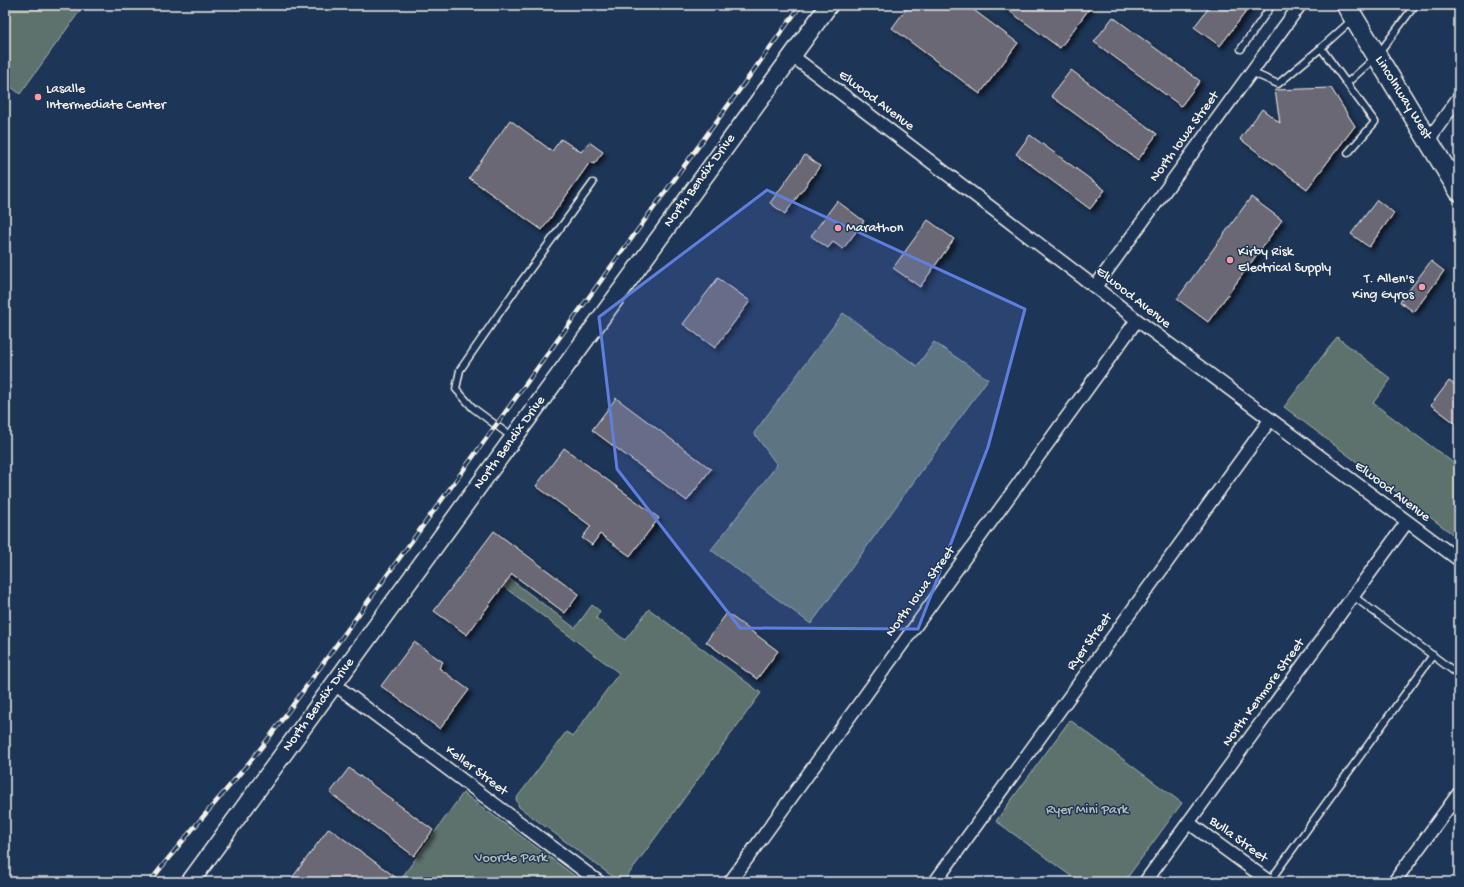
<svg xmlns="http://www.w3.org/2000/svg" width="1464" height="887" font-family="'Gochi Hand',sans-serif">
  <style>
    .green { fill: #5d726d; stroke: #a8b2aa }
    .building { fill: #6a6775; stroke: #f4f1e8; filter: url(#shadow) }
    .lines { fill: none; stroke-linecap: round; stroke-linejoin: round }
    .lane-casing { stroke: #f4f1e8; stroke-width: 9 }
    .street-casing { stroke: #f4f1e8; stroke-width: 15 }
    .secondary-casing { stroke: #f4f1e8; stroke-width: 20 }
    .primary-casing { stroke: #f4f1e8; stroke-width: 22 }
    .lane { stroke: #1d3557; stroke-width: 6 }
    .street { stroke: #1d3557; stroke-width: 12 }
    .secondary { stroke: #1d3557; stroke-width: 17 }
    .primary { stroke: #1d3557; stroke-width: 19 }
    .rail-casing { stroke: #f4f1e8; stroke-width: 4.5 }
    .rail { stroke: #1d3557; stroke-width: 3; stroke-dasharray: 9; stroke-linecap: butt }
    .marked { fill: #5e7fdd; fill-opacity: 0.2; stroke: #5e7fdd; stroke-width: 3; stroke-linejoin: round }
    .poi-dot { fill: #ff9aa2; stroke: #1d3557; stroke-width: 1.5 }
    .labels { text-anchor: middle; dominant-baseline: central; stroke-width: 3; stroke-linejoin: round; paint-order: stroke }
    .poi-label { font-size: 14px; fill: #f4f1e8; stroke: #1d3557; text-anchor: start }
    .street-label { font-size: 14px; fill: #f4f1e8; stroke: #1d3557 }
    .park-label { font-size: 14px; fill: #b8beb7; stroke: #1d3557 }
  </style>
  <defs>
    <filter id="shadow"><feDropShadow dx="3.5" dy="3.5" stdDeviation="2" flood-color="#0009"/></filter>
  </defs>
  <rect width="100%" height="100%" fill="#1d3557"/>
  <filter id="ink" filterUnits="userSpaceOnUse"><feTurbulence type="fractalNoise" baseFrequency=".025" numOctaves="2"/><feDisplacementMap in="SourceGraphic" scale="8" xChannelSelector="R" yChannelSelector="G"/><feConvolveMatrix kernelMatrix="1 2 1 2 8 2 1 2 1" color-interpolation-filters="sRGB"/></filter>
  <g filter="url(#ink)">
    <path class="green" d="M 5,5 L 84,5 L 20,94 L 5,82 Z
      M 843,313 L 917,366 L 934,342 L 988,379 L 811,624 L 711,550 L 777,465 L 754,433 Z
      M 1337,337 L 1391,379 L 1373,403 L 1459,467 L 1459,539 L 1284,407 Z
      M 510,579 L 575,628 L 592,605 L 600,611 L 596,618 L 625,640 L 649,609 L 761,693 L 623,882 L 620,882 L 519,807 L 516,799 L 566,732 L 573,736 L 619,673 L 504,587 Z
      M 1070,720 L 1182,803 L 1124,882 L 1079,882 L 996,821 Z
      M 463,793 L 583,882 L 410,882 L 403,876 Z"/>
    <path class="building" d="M 909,5 L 967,5 L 1018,43 L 980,94 L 892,28 Z
      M 1001,5 L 1092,5 L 1060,48 Z
      M 1211,5 L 1251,5 L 1220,46 L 1194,27 Z
      M 1113,17 L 1200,81 L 1181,106 L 1094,42 Z
      M 1071,70 L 1157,134 L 1138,160 L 1051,96 Z
      M 1331,88 L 1355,126 L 1307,189 L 1240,139 L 1262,109 L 1280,123 L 1275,90 Z
      M 510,120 L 552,151 L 561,139 L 581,152 L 589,142 L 603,152 L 594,164 L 590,162 L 542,230 L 469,178 Z
      M 1030,135 L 1105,190 L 1090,209 L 1016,154 Z
      M 805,155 L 820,166 L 785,214 L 770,203 Z
      M 1251,197 L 1282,220 L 1208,322 L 1177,299 Z
      M 1377,200 L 1394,213 L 1369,247 L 1351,234 Z
      M 837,201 L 864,221 L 843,249 L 833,242 L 828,248 L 811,236 Z
      M 928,220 L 954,239 L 920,287 L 893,268 Z
      M 1431,261 L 1444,271 L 1414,312 L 1400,302 Z
      M 718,278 L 750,301 L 715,348 L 683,324 Z
      M 1449,381 L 1459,388 L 1459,426 L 1431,405 Z
      M 616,398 L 711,469 L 687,501 L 592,430 Z
      M 564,448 L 659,518 L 630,556 L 600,534 L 592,545 L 582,538 L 591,526 L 536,486 Z
      M 494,531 L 579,594 L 565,613 L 512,574 L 467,635 L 434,611 Z
      M 727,613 L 778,651 L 757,679 L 706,642 Z
      M 414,642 L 443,662 L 439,668 L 469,690 L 440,729 L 381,686 Z
      M 349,768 L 433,830 L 414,856 L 330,793 Z
      M 329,828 L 402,882 L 289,882 Z"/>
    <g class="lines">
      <defs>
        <path id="lane" d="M 1321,48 L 1353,19
          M 1241,49 L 1272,5
          M 1251,72 L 1278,84 L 1321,48 L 1375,122 L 1348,153
          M 1347,83 L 1377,56 L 1415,5
          M 512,437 L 473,408 L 456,389 L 460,370 L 518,286 L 593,183
          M 1353,596 L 1459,675
          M 1269,882 L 1433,655"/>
        <path id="street" d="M 791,55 L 1095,287 L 1137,320 L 1459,560
          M 1429,139 L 1459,97
          M 1095,287 L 1300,5
          M 334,684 L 599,882
          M 1189,823 L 1270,882
          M 730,882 L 1137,320
          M 935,882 L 1270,420
          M 1145,882 L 1407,522
          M 1394,882 L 1459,793"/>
        <path id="secondary" d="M 190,882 L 829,5"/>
        <path id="primary" d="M 1346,5 L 1459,191"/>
      </defs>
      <use href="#lane" class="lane-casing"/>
      <use href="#street" class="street-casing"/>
      <use href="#secondary" class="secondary-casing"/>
      <use href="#primary" class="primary-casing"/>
      <use href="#lane" class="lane"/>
      <use href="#street" class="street"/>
      <use href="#secondary" class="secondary"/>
      <use href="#primary" class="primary"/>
      <defs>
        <path id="rail" d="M 150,882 C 188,831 233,785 271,735 L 801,5"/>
      </defs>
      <use href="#rail" class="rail-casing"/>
      <use href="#rail" class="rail"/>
    </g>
  </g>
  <path class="marked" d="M 767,190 L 1025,309 L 988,447 L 918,629 L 740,628 L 617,469 L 599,317 Z"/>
  <g class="poi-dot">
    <circle cx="38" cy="97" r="4"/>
    <circle cx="838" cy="228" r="4"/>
    <circle cx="1230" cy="260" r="4"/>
    <circle cx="1422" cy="287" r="4"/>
  </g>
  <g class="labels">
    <g class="poi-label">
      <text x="46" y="89">Lasalle<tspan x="46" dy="16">Intermediate Center</tspan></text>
      <text x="846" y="228">Marathon</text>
      <text x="1238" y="252">Kirby Risk<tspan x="1238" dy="16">Electrical Supply</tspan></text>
      <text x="1414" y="279" text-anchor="end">T. Allen's<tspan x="1414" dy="16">King Gyros</tspan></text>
    </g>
    <g class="street-label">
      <text transform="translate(1403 98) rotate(58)">Lincolnway West</text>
      <text transform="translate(876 101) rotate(37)">Elwood Avenue</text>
      <text transform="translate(1185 137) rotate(-54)">North Iowa Street</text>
      <text transform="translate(700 181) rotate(-54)">North Bendix Drive</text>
      <text transform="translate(1133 298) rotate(38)">Elwood Avenue</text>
      <text transform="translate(510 443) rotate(-54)">North Bendix Drive</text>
      <text transform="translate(1392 492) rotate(37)">Elwood Avenue</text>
      <text transform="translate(921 592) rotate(-54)">North Iowa Street</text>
      <text transform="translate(1090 642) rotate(-54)">Ryer Street</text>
      <text transform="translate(1264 693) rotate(-54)">North Kenmore Street</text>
      <text transform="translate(319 705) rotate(-54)">North Bendix Drive</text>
      <text transform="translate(476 771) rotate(37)">Keller Street</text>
      <text transform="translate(1238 840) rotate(36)">Bulla Street</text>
    </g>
    <g class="park-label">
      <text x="1087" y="810">Ryer Mini Park</text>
      <text x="511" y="858">Voorde Park</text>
    </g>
  </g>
  <rect width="1464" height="887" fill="none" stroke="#1d3557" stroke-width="20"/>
  <rect x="10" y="10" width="1444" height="867" fill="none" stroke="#f4f1e8" stroke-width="1.5" filter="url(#ink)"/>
</svg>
